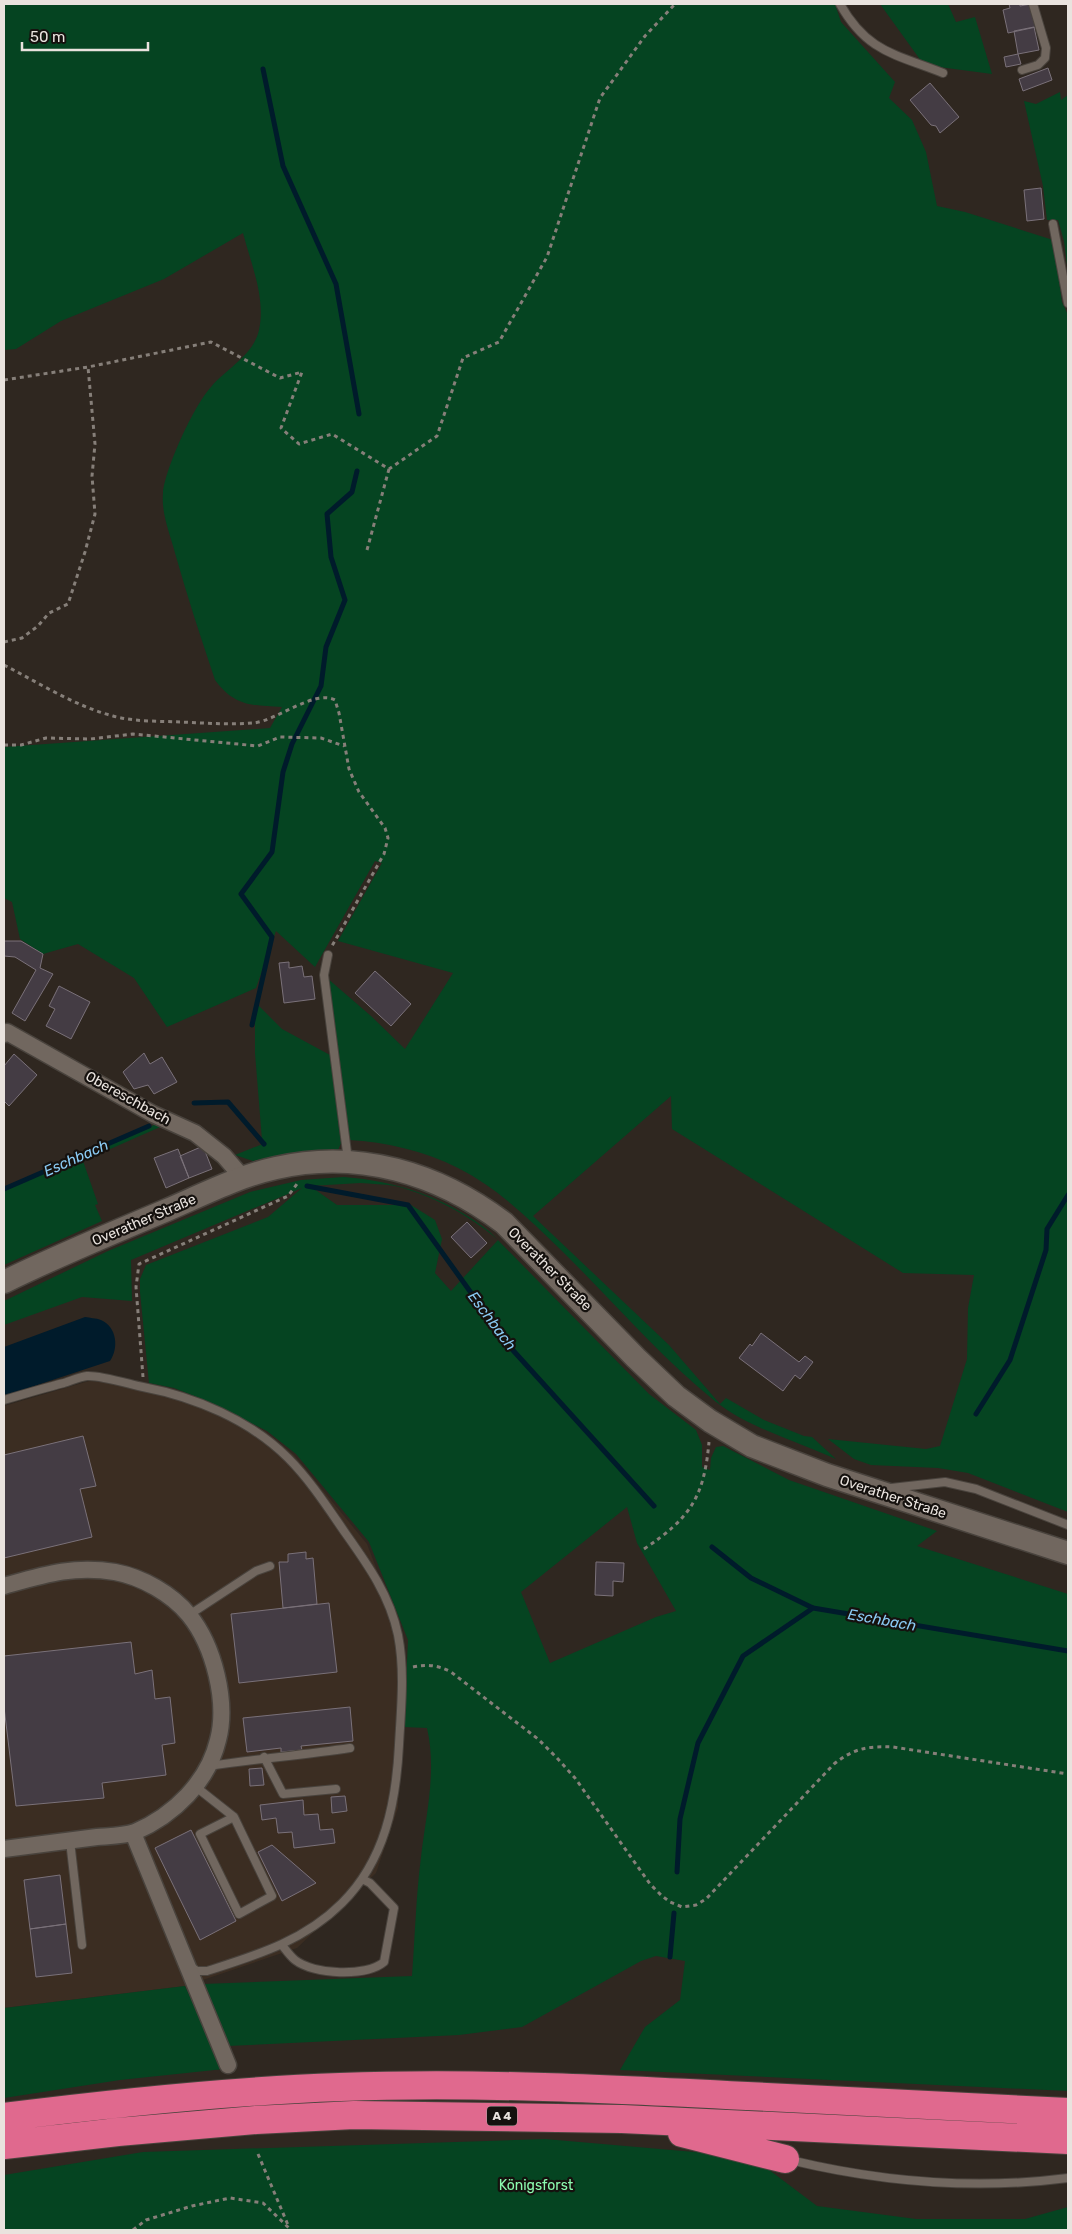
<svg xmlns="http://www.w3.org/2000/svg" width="1072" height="2234" font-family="Rubik,sans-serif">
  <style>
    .built { fill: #3b2d22 }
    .green { fill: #054421; fill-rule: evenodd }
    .water { fill: #001b2b }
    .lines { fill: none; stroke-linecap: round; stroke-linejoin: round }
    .stream { stroke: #001b2b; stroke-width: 5 }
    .building { fill: #443c44; stroke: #7a7179 }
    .lane-casing { stroke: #49433d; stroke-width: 10 }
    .street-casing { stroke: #49433d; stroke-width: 19 }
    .secondary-casing { stroke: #49433d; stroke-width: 25 }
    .highway-casing { stroke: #49433d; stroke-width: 30 }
    .path { stroke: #867f79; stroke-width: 3; stroke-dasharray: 4 4; stroke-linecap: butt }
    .lane { stroke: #71675f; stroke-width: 8 }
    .street { stroke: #71675f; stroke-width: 16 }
    .secondary { stroke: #71675f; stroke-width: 22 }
    .highway { stroke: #e0698e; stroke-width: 28 }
    .labels { text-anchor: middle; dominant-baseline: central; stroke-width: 4.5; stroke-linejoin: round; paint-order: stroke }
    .shield { fill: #15110e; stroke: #a9a4a0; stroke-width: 1 }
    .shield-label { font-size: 12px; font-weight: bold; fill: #e9e3de }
    .street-label { font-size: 14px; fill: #e9e3de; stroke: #15110e }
    .park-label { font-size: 14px; fill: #8cfaaf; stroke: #15110e }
    .water-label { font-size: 15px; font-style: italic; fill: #8acaf3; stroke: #15110e }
  </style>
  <rect width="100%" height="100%" fill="#2f2720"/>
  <path class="built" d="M 89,1381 L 148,1385 L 173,1389 L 206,1401 L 266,1432 L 294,1455 L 367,1544 L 404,1641 L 398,1808 L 376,1873 L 297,1948 L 185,1986 L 4,2008 L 4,1406 Z"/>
  <path class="green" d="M 4,4 L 835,4 L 841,22 L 895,82 L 889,98 L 912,120 L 926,152 L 937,206 L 965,212 L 1053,240 L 1062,302 L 1068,315 L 1068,1512 L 968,1473 L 938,1468 L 871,1465 L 854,1459 L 828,1439 L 926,1449 L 940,1446 L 967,1359 L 968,1308 L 974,1275 L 903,1273 L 672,1129 L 671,1096 L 533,1216 L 669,1345 L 720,1404 L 726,1398 L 764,1420 L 804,1436 L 812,1437 L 836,1459 C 796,1441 751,1429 716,1402 C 660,1357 613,1301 562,1251 C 530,1220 498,1188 458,1168 C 425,1151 386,1142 349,1140 L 327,978 L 371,1016 L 405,1049 L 453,973 L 338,941 L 382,863 L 375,861 L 315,967 L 276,931 L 256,988 L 167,1027 L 134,978 L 78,944 L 43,954 L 20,939 L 12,902 L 4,898 L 4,747 L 270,728 L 282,707 C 252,705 235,707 215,680 C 201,638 187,596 175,553 C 170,534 161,513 163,493 C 165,469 194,405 211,387 C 227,368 253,356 259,330 C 266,298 251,264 243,233 L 164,279 L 61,321 L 16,349 L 4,350 Z
    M 880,4 L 948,4 L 956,22 L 975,17 L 992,74 L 924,65 Z
    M 1060,92 L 1061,100 L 1068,95 L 1068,273 L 1064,241 L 1058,220 L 1047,220 L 1043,186 L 1024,101 L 1036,104 Z
    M 255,1002 L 282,1029 L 330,1055 L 335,1091 L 344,1121 L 338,1121 L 341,1143 L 338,1150 L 291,1153 L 253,1161 L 235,1155 L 265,1143 L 262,1140 L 255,1053 Z
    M 163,1121 L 167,1124 L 83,1161 L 98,1204 L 95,1205 L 102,1221 L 4,1265 L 4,1191 Z
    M 344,1177 C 397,1181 448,1198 490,1232 L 649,1394 L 696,1430 L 702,1445 L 702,1467 L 710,1470 L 711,1458 L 716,1447 L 723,1446 L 789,1480 L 937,1531 L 917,1546 L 1068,1594 L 1068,2091 L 620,2070 L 645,2027 L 680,2000 L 685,1961 L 656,1956 L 641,1961 L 522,2027 L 459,2035 L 227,2046 L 203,1984 L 412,1976 C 415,1936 416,1896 421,1857 C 426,1814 437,1771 427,1728 L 404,1727 L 408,1640 L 369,1542 L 296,1454 L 267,1431 L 207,1401 L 174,1388 L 149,1383 L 140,1292 L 140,1279 L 146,1265 L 268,1217 L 302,1188 L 131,1260 L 132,1301 L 82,1297 L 4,1325 L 4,1301 L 108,1251 L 250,1192 L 301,1180 ZM 360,1183 C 371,1184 384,1184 395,1186 C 432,1195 469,1215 498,1240 L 451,1291 L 435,1273 L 442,1239 L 435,1220 L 411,1205 L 337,1205 L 310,1186 ZM 627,1507 L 637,1543 L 676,1611 L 656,1617 L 550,1663 L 521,1592 Z
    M 185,1986 L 224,2069 L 120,2080 L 4,2098 L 4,2008 Z
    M 545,2139 L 752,2157 L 817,2206 L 916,2219 L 1025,2219 L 1068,2207 L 1068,2230 L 4,2230 L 4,2175 L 143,2152 Z"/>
  <path class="water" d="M 85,1317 C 90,1318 96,1318 101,1320 C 117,1327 119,1348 110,1361 L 4,1396 L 4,1347 Z"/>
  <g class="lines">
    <path class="stream" d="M 263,69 L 283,166 L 336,284 L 359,414
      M 252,1025 L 272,937 L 241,894 L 272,852 L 283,772 L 292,744 L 321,686 L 326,647 L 345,600 L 331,557 L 327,514 L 352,492 L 357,471
      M 194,1103 L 228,1102 L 264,1144
      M 307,1186 L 408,1205 L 510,1347 L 654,1506
      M 4,1189 L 149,1126
      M 976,1414 L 1010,1360 L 1046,1250 L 1047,1229 L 1068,1195
      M 712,1547 L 751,1578 L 813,1608 L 1068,1651
      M 677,1872 L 680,1819 L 698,1743 L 743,1656 L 813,1608
      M 670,1957 L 674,1913"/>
  </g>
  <path class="building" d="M 1009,4 L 1020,4 L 1020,6 L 1031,4 L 1036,27 L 1008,33 L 1003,10 L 1010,8 Z
    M 1034,27 L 1039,50 L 1018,54 L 1014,31 Z
    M 1018,54 L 1021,64 L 1006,67 L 1004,57 Z
    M 1048,68 L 1052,80 L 1023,91 L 1019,79 Z
    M 930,83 L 959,117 L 940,133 L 936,126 L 931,125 L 910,100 Z
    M 1041,188 L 1044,219 L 1027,221 L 1024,190 Z
    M 4,941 L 21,941 L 43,954 L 40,968 L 53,974 L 25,1021 L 12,1013 L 36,970 L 15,957 L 4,956 Z
    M 289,962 L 289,968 L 302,966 L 304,977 L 312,976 L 315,999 L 284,1003 L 279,963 Z
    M 375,971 L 411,1004 L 391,1026 L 355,993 Z
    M 59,986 L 90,1002 L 71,1039 L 46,1026 L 55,1009 L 49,1006 Z
    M 144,1053 L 150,1064 L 162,1057 L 177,1082 L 154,1094 L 148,1085 L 134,1089 L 123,1072 Z
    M 14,1054 L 37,1075 L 9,1106 L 4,1101 L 4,1066 Z
    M 203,1146 L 212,1169 L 189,1178 L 180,1156 Z
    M 178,1149 L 189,1178 L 166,1188 L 154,1158 Z
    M 467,1222 L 487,1243 L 471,1258 L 451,1237 Z
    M 761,1333 L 799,1362 L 805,1356 L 813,1362 L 800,1379 L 795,1375 L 783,1391 L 739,1358 L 750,1344 L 752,1346 Z
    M 83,1436 L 96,1486 L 80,1489 L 92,1537 L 4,1558 L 4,1455 Z
    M 306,1552 L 306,1559 L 313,1558 L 317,1604 L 283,1608 L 279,1562 L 288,1562 L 288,1554 Z
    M 596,1562 L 624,1563 L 623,1582 L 613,1581 L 613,1596 L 595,1595 Z
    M 329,1603 L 337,1672 L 239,1683 L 231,1614 Z
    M 131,1642 L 135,1674 L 152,1670 L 155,1699 L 170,1697 L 175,1743 L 162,1745 L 166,1775 L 102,1783 L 104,1798 L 16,1806 L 4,1707 L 4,1656 Z
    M 350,1707 L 353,1741 L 301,1746 L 302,1750 L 281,1752 L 281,1748 L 247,1752 L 243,1718 Z
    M 262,1768 L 264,1785 L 250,1786 L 249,1769 Z
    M 345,1796 L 347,1811 L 332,1813 L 331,1797 Z
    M 303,1800 L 304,1815 L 318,1814 L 320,1830 L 333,1829 L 335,1843 L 294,1848 L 292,1832 L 278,1833 L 276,1818 L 262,1820 L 260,1805 Z
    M 191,1830 L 236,1921 L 200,1940 L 155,1848 Z
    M 272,1845 L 316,1883 L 282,1901 L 258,1852 Z
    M 60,1875 L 66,1924 L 30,1929 L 24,1880 Z
    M 66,1924 L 72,1973 L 36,1977 L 30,1929 Z"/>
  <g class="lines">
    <defs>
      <path id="lane" d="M 840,4 C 867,52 895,54 943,73
        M 1022,70 L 1038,65 L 1045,58 L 1046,48 L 1033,4
        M 1053,224 L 1068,303
        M 328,955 L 324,975 L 348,1160
        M 4,1400 C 24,1394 44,1388 64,1383 C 71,1381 79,1377 87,1376 C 100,1375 129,1384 143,1387 C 195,1397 250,1420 288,1458 C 310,1480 328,1508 346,1534 C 368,1565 390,1596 398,1635 C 405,1671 401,1708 399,1745 C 396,1803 385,1860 342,1903 C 304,1941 257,1955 207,1971 L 197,1971 L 190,1966
        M 891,1488 L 945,1482 L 976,1489 L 1068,1525
        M 189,1615 L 256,1571 L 270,1566
        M 264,1757 L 283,1794 L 336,1789
        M 209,1766 C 256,1759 303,1755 350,1748
        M 196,1787 L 234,1817 L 272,1896 L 239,1914 L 200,1834 L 234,1817
        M 70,1841 L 82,1945
        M 282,1945 C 286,1950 290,1956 295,1960 C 314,1975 366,1977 384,1962 L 394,1908 L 370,1883 L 362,1879
        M 790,2160 C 881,2182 975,2190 1068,2178"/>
      <path id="street" d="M 4,1034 L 7,1032 L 153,1114 L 195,1133 L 224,1156 L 243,1178
        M 4,1586 C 43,1575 73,1565 115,1572 C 142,1577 172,1594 189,1615 C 214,1646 228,1702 218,1740 C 208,1782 174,1815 135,1832 C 124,1836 109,1836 97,1837 C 66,1841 35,1845 4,1849
        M 133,1833 L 228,2065"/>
      <path id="secondary" d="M 4,1282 C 57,1256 112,1233 167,1210 C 202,1195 239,1176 276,1168 C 358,1149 438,1173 504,1223 L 636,1358 L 676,1396 L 710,1421 L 752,1446 L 827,1475 L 1068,1553"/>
      <path id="highway" d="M 4,2117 C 115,2103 227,2091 340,2087 C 476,2082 612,2089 747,2096 C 854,2102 961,2106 1068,2112
        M 682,2133 L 785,2159
        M 4,2145 L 118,2132 L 256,2120 L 354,2115 L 622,2119 L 1068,2140"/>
    </defs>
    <use href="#lane" class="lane-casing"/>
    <use href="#street" class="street-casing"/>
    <use href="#secondary" class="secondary-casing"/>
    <use href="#highway" class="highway-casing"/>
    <path class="path" d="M 4,380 L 88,367 L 211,342 L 280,378 L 302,372 L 281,428 L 299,444 L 332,434 L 389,469 L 437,436 L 463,358 L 499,342 L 547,257 L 600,98 L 645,36 L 675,4
      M 367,550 L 389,469
      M 4,642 L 22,638 L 38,626 L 49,613 L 68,604 L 85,552 L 95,514 L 92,476 L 95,444 L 88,367
      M 4,665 C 39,683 75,706 113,716 C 135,722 159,721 181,722 C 205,723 229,725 253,723 C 277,721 314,689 335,700 L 339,713 L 349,769 L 359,792 L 385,828 L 388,838 L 384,854 L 332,946
      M 4,745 L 21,745 L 46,738 L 90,739 L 133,734 L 258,746 L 280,737 L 321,738 L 344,746
      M 143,1377 L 136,1287 L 139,1264 L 288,1196 L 297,1184
      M 644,1549 C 690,1518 704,1498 709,1442
      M 413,1667 C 427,1664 438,1665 451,1672 L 538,1739 L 557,1758 L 575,1778 L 650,1884 L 662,1896 L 670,1902 L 682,1907 L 696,1905 L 706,1899 L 834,1764 C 854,1748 868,1746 893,1747 L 1068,1774
      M 258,2154 L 288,2225
      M 133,2230 L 146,2220 L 192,2206 L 230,2198 L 263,2203 L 291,2230"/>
    <use href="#lane" class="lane"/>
    <use href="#street" class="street"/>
    <use href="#secondary" class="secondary"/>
    <use href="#highway" class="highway"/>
  </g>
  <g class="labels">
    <rect class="shield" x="487" y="2106.5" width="30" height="19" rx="4"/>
    <g class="shield-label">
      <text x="502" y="2116">A 4</text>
    </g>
    <g class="street-label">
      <text transform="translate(128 1098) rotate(29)">Obereschbach</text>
      <text transform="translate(144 1220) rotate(-23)">Overather Straße</text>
      <text transform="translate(550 1269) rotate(45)">Overather Straße</text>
      <text transform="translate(893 1497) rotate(18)">Overather Straße</text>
    </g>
    <g class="park-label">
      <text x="536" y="2185">Königsforst</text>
    </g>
    <g class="water-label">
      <text transform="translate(76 1158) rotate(-24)">Eschbach</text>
      <text transform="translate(492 1321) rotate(53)">Eschbach</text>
      <text transform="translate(882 1620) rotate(10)">Eschbach</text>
    </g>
  </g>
  <rect width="1072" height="2234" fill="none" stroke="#e9e3de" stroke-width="10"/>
  <path d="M22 42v8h126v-8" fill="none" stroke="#e9e3de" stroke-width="2.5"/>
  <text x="30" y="42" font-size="15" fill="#e9e3de" stroke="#15110e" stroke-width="4" paint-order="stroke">50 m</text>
</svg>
